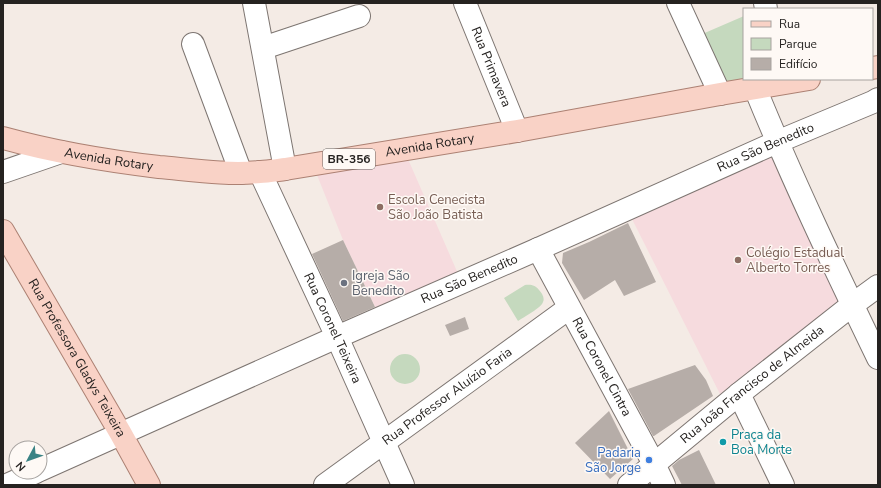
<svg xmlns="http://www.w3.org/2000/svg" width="881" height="488" font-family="'Nunito Sans',sans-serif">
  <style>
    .education { fill: #f6dbde }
    .green { fill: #c5d9be }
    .building { fill: #b6ada8 }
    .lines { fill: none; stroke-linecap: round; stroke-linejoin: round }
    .minor-casing { stroke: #7d7571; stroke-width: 24 }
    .major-casing { stroke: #ac8173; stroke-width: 24 }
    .minor { stroke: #fff; stroke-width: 22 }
    .major { stroke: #f9d2c6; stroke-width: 22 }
    .education-dot { fill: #8d6e63; stroke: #fef9f5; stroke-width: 1.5 }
    .worship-dot { fill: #6b7280; stroke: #fef9f5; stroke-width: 1.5 }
    .culture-dot { fill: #0f9aa8; stroke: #fef9f5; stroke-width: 1.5 }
    .shop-dot { fill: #3f7fe0; stroke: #fef9f5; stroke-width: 1.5 }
    .labels { text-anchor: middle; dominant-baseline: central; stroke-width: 3; stroke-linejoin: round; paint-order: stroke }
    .shield { fill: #fef9f5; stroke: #666260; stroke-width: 1 }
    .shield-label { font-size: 12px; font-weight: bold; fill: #252220 }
    .street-label { font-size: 13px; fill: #252220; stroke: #fef9f5 }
    .education-label { font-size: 13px; fill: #785e54; stroke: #fef9f5; text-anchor: start }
    .worship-label { font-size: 13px; fill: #5b616d; stroke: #fef9f5; text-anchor: start }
    .culture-label { font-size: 13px; fill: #0d838f; stroke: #fef9f5; text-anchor: start }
    .shop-label { font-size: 13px; fill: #366cbe; stroke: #fef9f5; text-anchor: end }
  </style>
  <rect width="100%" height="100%" fill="#f4ebe5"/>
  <path class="education" d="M 772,151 L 844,301 L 720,394 L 632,219 Z
    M 408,159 L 459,276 L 377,311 L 343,240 L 317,175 Z"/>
  <path class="green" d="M 744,16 L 744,79 L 726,92 L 700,35 Z
    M 525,285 C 530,284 536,285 539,290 C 542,293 545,298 543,302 C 541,308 524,317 518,321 L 504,298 Z
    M390 369a15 15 0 1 1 30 0a15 15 0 1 1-30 0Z"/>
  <path class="building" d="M 628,223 L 656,282 L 624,296 L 615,280 L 584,300 L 562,263 L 563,253 L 589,242 Z
    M 343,240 L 375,307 L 343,321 L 312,254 Z
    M 465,317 L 469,329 L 450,336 L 445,325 Z
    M 695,365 L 706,380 L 713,396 L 654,436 L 653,436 L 628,389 Z
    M 609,411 L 633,459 L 610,479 L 575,443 Z
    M 699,450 L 716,485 L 682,485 L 672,466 L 679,460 Z"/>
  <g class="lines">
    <defs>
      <g id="minor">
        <path d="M 254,3 L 285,169"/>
        <path id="s1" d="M 465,3 L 517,131"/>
        <path d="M 678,3 L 720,94"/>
        <path d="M 765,3 L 766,9"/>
        <path d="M 193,44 L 241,173"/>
        <path d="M 263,48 L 359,16"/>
        <path d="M 755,88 C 792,179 835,269 878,358"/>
        <path d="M 3,172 L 61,152"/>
        <path id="s2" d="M 260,172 L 337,337 L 403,485"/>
        <path id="s3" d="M 538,249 L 654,464 L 664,485"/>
        <path d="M 739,394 L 783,485"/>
        <path id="s4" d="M 40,470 L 337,337 L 538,249 L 777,142 L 873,102 L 878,99"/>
        <path d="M 7,485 L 36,472"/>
        <path id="s5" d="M 325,485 L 569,308"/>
        <path id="s6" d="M 629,485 L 739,394 L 852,305 L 878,286"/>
      </g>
      <g id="major">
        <path d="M 872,68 L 878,67"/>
        <path id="s7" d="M 3,138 C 54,152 107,161 159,167 C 193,170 227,175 260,172 C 268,172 277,170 285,169 L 517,131 L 720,94 L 809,79"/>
        <path id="s8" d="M 3,231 L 121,434 L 149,485"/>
      </g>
    </defs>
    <use href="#minor" class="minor-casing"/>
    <use href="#major" class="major-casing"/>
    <use href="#minor" class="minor"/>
    <use href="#major" class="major"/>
  </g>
  <g class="education-dot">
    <circle cx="380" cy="207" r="4"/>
    <circle cx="738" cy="260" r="4"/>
  </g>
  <circle class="worship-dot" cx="344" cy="283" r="4"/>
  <circle class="culture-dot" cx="723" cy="442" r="4"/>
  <circle class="shop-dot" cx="649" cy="460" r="4"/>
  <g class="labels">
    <rect class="shield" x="323" y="149" width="52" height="20" rx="3"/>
    <g class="shield-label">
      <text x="349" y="159">BR-356</text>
    </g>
    <g class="street-label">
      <text stroke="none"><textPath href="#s1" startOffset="69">Rua Primavera</textPath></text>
      <text stroke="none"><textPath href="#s7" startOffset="432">Avenida Rotary</textPath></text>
      <text stroke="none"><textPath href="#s4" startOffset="794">Rua São Benedito</textPath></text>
      <text stroke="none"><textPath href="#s7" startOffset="108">Avenida Rotary</textPath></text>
      <text stroke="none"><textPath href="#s4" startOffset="470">Rua São Benedito</textPath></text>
      <text stroke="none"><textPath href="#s2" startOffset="172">Rua Coronel Teixeira</textPath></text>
      <text stroke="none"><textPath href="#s8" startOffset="147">Rua Professora Gladys Teixeira</textPath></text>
      <text stroke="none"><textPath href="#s3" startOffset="134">Rua Coronel Cintra</textPath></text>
      <text stroke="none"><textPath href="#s6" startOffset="159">Rua João Francisco de Almeida</textPath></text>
      <text stroke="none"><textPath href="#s5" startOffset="151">Rua Professor Aluízio Faria</textPath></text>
    </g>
    <g class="education-label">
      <text x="388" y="200">Escola Cenecista<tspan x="388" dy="15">São João Batista</tspan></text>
      <text x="746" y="253">Colégio Estadual<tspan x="746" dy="15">Alberto Torres</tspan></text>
    </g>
    <g class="worship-label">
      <text x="352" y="276">Igreja São<tspan x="352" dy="15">Benedito</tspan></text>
    </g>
    <g class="culture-label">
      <text x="731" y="435">Praça da<tspan x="731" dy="15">Boa Morte</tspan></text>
    </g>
    <g class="shop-label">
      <text x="641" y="453">Padaria<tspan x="641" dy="15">São Jorge</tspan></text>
    </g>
  </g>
  <rect width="881" height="488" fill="none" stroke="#252220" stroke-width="8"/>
  <rect x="743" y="8" width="130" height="72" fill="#fef9f5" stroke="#a7a3a0"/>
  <rect x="751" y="21" width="20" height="6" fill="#f9d2c6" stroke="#a7a3a0"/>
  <text x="779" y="28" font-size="12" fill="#252220">Rua</text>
  <rect x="751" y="38" width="20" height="12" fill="#c5d9be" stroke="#a7a3a0"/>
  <text x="779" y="48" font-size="12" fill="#252220">Parque</text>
  <rect x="751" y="58" width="20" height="12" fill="#b6ada8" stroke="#a7a3a0"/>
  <text x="779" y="68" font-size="12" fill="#252220">Edifício</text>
  <g transform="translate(28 460) rotate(229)"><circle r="19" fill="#fef9f5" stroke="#a7a3a0"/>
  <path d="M0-3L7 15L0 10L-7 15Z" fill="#3a8385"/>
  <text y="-6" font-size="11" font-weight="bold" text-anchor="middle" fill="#252220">N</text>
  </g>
</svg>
